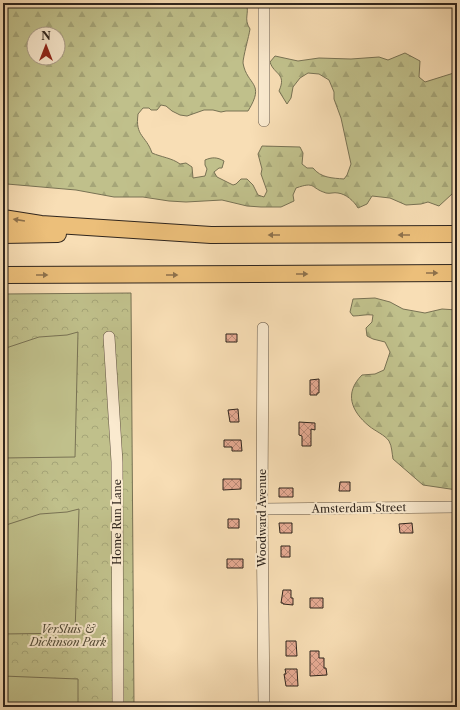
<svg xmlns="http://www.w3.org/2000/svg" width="460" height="710" font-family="'Libre Caslon Text',serif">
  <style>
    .forest { fill: url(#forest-firs); stroke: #787254; fill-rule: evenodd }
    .park { fill: url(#park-crowns); stroke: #787254 }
    .garden { fill: #c0c08b; stroke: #787254 }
    .building { fill: url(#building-cross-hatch); stroke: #2f251d }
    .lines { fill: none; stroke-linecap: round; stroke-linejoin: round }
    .minor-casing { stroke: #615343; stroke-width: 12 }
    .highway-casing { stroke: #2f251d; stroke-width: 18 }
    .minor { stroke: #faeacf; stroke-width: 11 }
    .highway { stroke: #ecbf7a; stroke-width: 16 }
    .oneway { fill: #8e724c }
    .labels { text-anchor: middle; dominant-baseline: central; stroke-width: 4; stroke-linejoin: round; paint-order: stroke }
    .street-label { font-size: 11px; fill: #2f251d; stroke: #faeacf }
    .park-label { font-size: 11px; font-style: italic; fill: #534c38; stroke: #faeacf }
  </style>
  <defs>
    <pattern id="forest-firs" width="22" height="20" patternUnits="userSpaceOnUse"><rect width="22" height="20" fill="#c0c08b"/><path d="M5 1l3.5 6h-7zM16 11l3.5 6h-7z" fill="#a5a578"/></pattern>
    <pattern id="park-crowns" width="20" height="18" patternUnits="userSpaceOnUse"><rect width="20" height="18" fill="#c0c08b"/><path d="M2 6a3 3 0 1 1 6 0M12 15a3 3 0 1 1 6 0" fill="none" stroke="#a5a578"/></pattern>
    <pattern id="building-cross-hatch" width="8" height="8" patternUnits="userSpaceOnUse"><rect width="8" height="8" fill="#e8ac95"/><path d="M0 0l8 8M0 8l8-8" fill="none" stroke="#bc8c79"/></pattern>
  </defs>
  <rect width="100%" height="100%" fill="#f8deb5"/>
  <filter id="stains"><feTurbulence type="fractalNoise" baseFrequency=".005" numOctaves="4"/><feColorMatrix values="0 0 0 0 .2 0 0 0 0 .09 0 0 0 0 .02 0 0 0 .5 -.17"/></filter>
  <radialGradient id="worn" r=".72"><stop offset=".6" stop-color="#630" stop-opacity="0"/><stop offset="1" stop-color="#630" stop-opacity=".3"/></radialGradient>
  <path class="forest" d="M 3,3 L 246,3 C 250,14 243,18 250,29 C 249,36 243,57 243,63 C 247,86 266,82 248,111 L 226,111 L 221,112 L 213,110 L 204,110 L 187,116 L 180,115 L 172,111 L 166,106 L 161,105 L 157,110 L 151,110 L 149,108 L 143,108 L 138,114 C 135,137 146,135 152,153 C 161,157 172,158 180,164 L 186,163 L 192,167 L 193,178 L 205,176 L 207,169 L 205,165 L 205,160 C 212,157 217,157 224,161 L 222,168 L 219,168 L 214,172 L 217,177 L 233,185 L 236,184 L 241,179 L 247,179 L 253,185 L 258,195 L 264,197 L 267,191 L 261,174 L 262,169 L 258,154 L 262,146 L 300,147 L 303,153 L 302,164 L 307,168 L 313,168 C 321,178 332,178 344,179 L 347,175 L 351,164 L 341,118 L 334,99 L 334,92 L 329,80 L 319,74 L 308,73 L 300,78 L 293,87 L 291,98 L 287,104 L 279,91 C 287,73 274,75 270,62 L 275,56 L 298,61 L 319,58 L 351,59 L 379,57 L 388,60 L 405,53 L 420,61 L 419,77 L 425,82 L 457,72 L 457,193 L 452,194 L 439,206 L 428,202 L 421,204 L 406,205 L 390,198 L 372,196 L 367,204 L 358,208 C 354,201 346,194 338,193 C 334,192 330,194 326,193 C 310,188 316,181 296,188 L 293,195 L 294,201 L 281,207 L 261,207 L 247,206 L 222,200 L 186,202 L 169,201 L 143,197 L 114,197 L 76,190 L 7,184 L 3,182 ZM 34,34 L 58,34 L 58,58 L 34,58 Z
    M 375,298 L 390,302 L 403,309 L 425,313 L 442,309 L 457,310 L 457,490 L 423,485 L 393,459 C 392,454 392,446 389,441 C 385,435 375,431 369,426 C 351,411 344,393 362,375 L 375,374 L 384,370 L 390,352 L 385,342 L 373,339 L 367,336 L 366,328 L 372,322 L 373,315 C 366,314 360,316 353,316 L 350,312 L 353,299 Z"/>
  <path class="park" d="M 131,293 L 134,707 L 3,707 L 3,294 Z"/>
  <path class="garden" d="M 78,332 L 75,457 L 3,458 L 3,349 L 39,337 L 67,335 Z
    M 79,509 L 75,633 L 3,634 L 3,526 L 40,514 L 67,512 Z
    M 3,676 L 78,679 L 78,707 L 3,707 Z"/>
  <path class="building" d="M 226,334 L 237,334 L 237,342 L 226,342 Z
    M 319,379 L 319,393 L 317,393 L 317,395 L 310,395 L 310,380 Z
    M 238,409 L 239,422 L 230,422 L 228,410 Z
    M 299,422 L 315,423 L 315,430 L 311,429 L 311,446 L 302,446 L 302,436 L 299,435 Z
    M 224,440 L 241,440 L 242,451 L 232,451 L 232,447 L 224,447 Z
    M 223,479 L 241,479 L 241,489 L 223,490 Z
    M 340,482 L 350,482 L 350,491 L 339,491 Z
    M 279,488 L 293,488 L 293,497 L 279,497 Z
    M 228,519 L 239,519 L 239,528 L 228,528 Z
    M 279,523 L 292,523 L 292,533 L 280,533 Z
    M 412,523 L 413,533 L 400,533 L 399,524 Z
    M 281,546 L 290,546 L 290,557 L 281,557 Z
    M 227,559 L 243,559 L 243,568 L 227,568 Z
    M 283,590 L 291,590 L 291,598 L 293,598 L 293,605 L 283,604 L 283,603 L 281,603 Z
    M 310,598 L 323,598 L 323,608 L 310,608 Z
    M 286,641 L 296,641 L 297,656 L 286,656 Z
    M 310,651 L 319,651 L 319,658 L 324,658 L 324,668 L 326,668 L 327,675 L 310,676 Z
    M 285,669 L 297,669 L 298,686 L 286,686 L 284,674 L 286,674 Z"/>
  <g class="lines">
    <defs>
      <path id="minor" d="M 264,121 L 264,3
        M 263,328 L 262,509 L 264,707
        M 109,337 L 117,462 L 118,707
        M 262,509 L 457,507"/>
      <path id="highway" d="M 3,218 L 41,224 L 211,235 L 457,234
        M 3,235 L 58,234
        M 3,275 L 457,273"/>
    </defs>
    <use href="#minor" class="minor-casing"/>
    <use href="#highway" class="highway-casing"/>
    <use href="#minor" class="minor"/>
    <use href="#highway" class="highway"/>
  </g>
  <defs><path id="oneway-solid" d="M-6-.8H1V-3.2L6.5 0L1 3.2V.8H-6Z"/></defs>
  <g class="oneway">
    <use href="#oneway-solid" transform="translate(19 220) rotate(-171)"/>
    <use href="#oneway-solid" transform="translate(274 235) rotate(180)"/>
    <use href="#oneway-solid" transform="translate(404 235) rotate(180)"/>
    <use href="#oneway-solid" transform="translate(432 273)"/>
    <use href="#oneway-solid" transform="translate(302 274)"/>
    <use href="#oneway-solid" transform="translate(42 275)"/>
    <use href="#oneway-solid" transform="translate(172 275)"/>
  </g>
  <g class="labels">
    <g class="street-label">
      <text transform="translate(359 508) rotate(-1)">Amsterdam Street</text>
      <text transform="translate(262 518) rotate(-90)">Woodward Avenue</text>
      <text transform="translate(117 522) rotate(-90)">Home Run Lane</text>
    </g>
    <g class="park-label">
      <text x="68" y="629">VerSluis &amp;<tspan x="68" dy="13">Dickinson Park</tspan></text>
    </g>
  </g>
  <rect width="460" height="710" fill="none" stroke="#f8deb5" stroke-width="16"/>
  <rect x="4" y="4" width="452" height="702" fill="none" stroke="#2f251d" stroke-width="2"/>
  <rect x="8" y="8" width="444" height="694" fill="none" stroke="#2f251d"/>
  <g transform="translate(46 46)"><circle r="19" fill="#faeacf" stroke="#a99b88"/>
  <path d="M0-3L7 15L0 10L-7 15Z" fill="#8f2418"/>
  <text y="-6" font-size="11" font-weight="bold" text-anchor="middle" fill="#2f251d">N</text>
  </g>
  <rect width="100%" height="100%" filter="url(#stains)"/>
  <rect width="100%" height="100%" fill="url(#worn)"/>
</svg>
